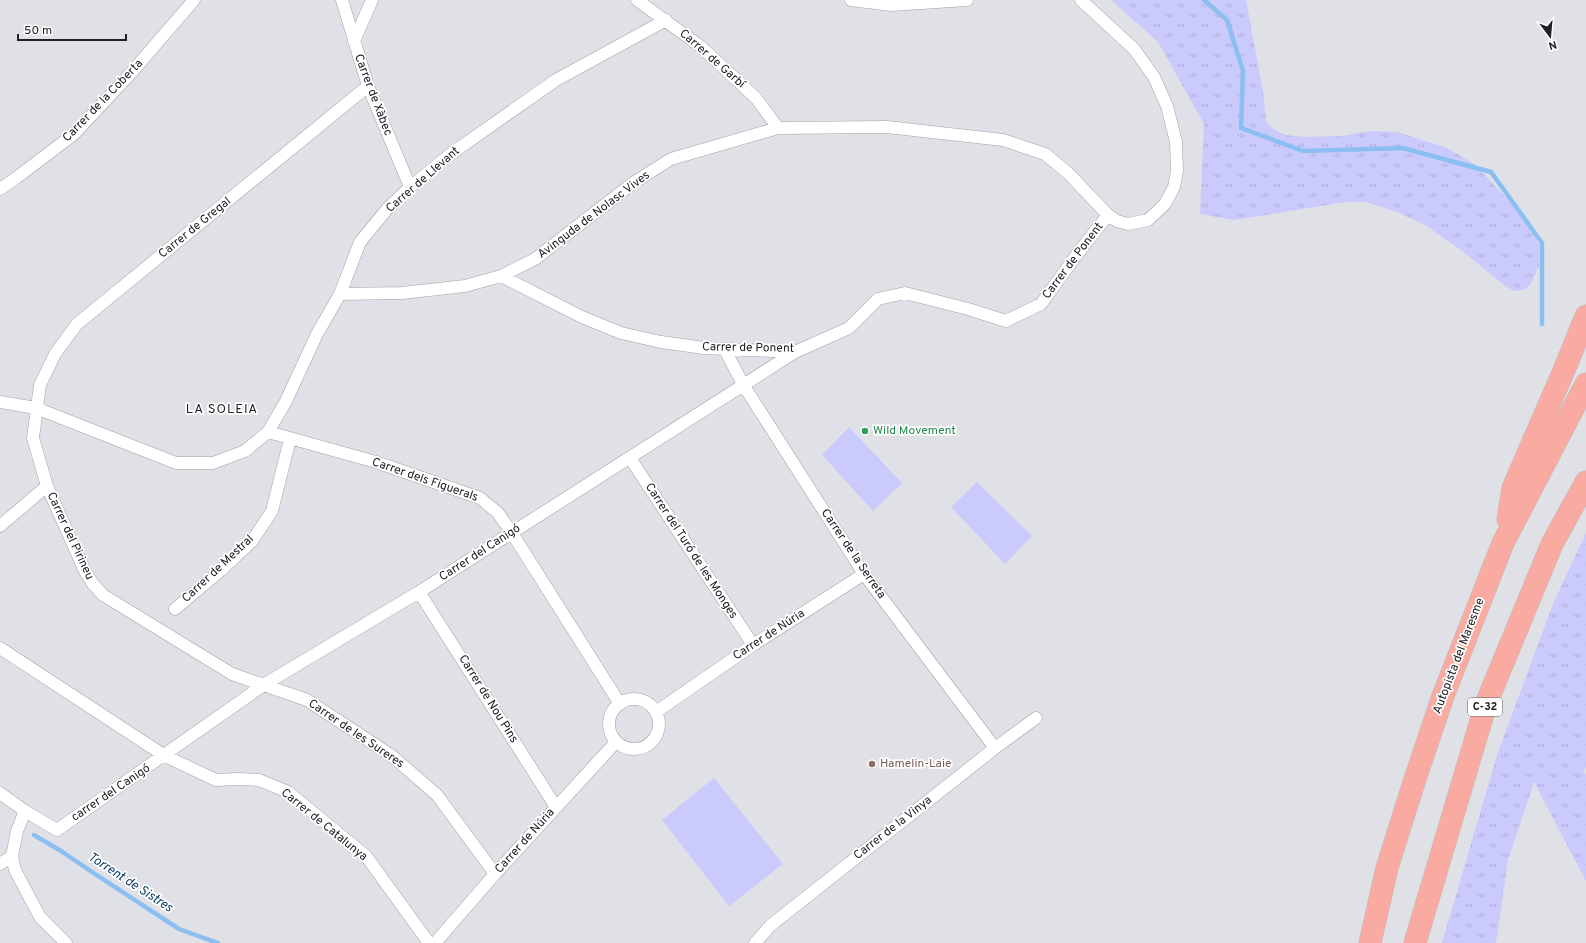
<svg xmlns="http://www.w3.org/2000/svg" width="1586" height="943" font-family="Overpass,sans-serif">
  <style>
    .grass { fill: url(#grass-tufts) }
    .garden { fill: #cbcafc }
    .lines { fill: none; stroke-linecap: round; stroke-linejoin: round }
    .stream { stroke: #8bbff2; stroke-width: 4.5 }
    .street-casing { stroke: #a1a1a7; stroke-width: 13 }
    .highway-casing { stroke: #bcbcbd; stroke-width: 23 }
    .street { stroke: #fff; stroke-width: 12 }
    .highway { stroke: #f9aaa1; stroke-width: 22 }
    .leisure-dot { fill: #2e9e5b; stroke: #fff; stroke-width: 1.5 }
    .education-dot { fill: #8d6e63; stroke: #fff; stroke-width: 1.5 }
    .labels { text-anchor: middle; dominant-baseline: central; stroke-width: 3.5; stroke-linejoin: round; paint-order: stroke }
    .shield { fill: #fff; stroke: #636364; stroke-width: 1 }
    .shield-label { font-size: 11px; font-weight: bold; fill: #202022 }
    .street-label { font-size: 12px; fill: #202022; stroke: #fff }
    .leisure-label { font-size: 12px; fill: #27864d; stroke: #fff; text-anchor: start }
    .education-label { font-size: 12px; fill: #785e54; stroke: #fff; text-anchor: start }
    .neighbourhood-label { font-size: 13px; letter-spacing: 1px; fill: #202022; stroke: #fff }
    .water-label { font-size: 13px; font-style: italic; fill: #0e3f68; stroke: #fff }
  </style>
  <defs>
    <pattern id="grass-tufts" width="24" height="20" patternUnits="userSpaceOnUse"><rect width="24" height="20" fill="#cbcafc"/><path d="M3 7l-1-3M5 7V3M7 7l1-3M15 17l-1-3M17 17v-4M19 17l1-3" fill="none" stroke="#aeadd8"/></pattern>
  </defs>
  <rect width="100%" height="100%" fill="#e0e0e7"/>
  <path class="grass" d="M 1111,0 L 1246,0 L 1263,91 L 1265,113 L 1267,123 L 1275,130 L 1285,135 L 1306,137 L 1341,136 L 1371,131 L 1397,132 L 1447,148 L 1476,165 L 1533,228 L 1539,248 L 1539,265 L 1531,284 L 1524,290 L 1514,291 L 1505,286 L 1461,250 L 1425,225 L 1397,212 L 1367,202 L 1346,202 L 1234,220 L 1200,214 L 1204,124 L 1158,42 Z
    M 1586,533 L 1586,768 L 1583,770 L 1586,775 L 1586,881 L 1534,782 L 1508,860 L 1496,943 L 1442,943 L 1497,755 L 1553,604 Z"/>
  <path class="garden" d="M 849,427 L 902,483 L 873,511 L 822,455 Z
    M 977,482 L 1032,536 L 1005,564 L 951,507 Z
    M 714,778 L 783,864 L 729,906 L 662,820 Z"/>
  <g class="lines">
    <path class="stream" d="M 1204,0 L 1227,20 L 1243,71 L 1241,128 L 1303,151 L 1403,148 L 1491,172 L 1542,243 L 1542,324
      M 34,835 L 61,851 L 92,872 L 179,929 L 218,943"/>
    <defs>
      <path id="street" d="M 342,0 L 368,86 L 410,187
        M 637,0 L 700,46 L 756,98 L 778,128
        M 851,0 L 891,5 L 967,0
        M 354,41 L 372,0
        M 368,86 L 77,324 L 55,354 L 40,385 L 33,438 L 47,486 L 85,571 L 93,584 L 103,595 L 232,674 L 307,700 L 392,756 L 437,795 L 495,874
        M 0,189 L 16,178 L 74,134 L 131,73 L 194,0
        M 501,276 L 582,317 L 621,333 L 661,342 L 704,348 L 795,352 L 849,328 L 878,299 L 905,293 L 968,309 L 1006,321 L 1041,304 L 1078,253 L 1108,215
        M 340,294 L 402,293 L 465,286 L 501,276 L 535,259 L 633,183 L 671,159 L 778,128 L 887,127 L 1003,140 L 1045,154 L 1068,173 L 1108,215 L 1117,221 L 1128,224 L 1148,220 L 1165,204 L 1174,187 L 1177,171 L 1176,142 L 1167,106 L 1154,77 L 1134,49 L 1081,0
        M 725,350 L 744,386 L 864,574 L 995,748
        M 0,402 L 36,408 L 176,463 L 213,463 L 245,451 L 268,432 L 286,401 L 317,334 L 340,294 L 360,242 L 388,208 L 410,187 L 452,153 L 556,80 L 666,20
        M 268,432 L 376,462 L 480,498 L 498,513 L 512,533 L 620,704
        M 630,458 L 753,645
        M 0,526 L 47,486
        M 419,592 L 556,807
        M 175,609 L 220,571 L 252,541 L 272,511 L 290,439
        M 0,648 L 165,756 L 216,780 L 238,779 L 259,780 L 288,792 L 366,856 L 429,943
        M609 724a25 25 0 1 1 50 0a25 25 0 1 1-50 0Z
        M 656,712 L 753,645 L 864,574
        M 0,793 L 25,811 L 57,830 L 265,684 L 419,592 L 795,352
        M 25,811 L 17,831 L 12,856 L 15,870 L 40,917 L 66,943
        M 0,864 L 12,856
        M 435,943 L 495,874 L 616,742
        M 755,943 L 771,925 L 995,748 L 1036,718"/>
      <path id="highway" d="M 1508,519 L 1513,488 L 1565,368 L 1586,316
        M 1370,943 L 1387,868 L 1414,782 L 1443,696 L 1503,543 L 1586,384
        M 1415,943 L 1486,704 L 1552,544 L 1586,482"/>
    </defs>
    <use href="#street" class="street-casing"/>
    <use href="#highway" class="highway-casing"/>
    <use href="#street" class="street"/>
    <use href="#highway" class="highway"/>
  </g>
  <circle class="leisure-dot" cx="865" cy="431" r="4"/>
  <circle class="education-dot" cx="872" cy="764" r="4"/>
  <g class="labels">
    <rect class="shield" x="1468" y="698" width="34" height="18" rx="3"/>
    <g class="shield-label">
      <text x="1485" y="707">C-32</text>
    </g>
    <g class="street-label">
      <text transform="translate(712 59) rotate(41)">Carrer de Garbí</text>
      <text transform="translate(373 95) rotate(69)">Carrer de Xàbec</text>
      <text transform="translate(103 101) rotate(-46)">Carrer de la Coberta</text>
      <text transform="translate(423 180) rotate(-41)">Carrer de Llevant</text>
      <text transform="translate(594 215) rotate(-37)">Avinguda de Nolasc Vives</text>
      <text transform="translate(195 228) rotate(-39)">Carrer de Gregal</text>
      <text transform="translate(1073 261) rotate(-53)">Carrer de Ponent</text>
      <text transform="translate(748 348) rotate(1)">Carrer de Ponent</text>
      <text transform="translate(425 480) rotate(19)">Carrer dels Figuerals</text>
      <text transform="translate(70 536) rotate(65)">Carrer del Pirineu</text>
      <text transform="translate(691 551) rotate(57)">Carrer del Turó de les Monges</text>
      <text transform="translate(480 553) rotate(-33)">Carrer del Canigó</text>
      <text transform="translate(853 554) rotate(56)">Carrer de la Serreta</text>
      <text transform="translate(218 569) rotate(-43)">Carrer de Mestral</text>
      <text transform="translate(769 635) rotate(-33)">Carrer de Núria</text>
      <text transform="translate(1459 656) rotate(-69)">Autopista del Maresme</text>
      <text transform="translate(488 699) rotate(58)">Carrer de Nou Pins</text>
      <text transform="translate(356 734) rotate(34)">Carrer de les Sureres</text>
      <text transform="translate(111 793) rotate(-34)">carrer del Canigó</text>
      <text transform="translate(324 825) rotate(39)">Carrer de Catalunya</text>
      <text transform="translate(893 828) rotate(-38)">Carrer de la Vinya</text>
      <text transform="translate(525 841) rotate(-48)">Carrer de Núria</text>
    </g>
    <g class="leisure-label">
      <text x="873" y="431">Wild Movement</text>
    </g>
    <g class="education-label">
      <text x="880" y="764">Hamelin-Laie</text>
    </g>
    <g class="neighbourhood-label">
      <text x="222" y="410">LA SOLEIA</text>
    </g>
    <g class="water-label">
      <text transform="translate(130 883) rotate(33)">Torrent de Sistres</text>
    </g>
  </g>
  <g transform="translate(1550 36) rotate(164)" stroke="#ffffff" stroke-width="3" paint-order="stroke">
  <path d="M0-3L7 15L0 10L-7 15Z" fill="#202022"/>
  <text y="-6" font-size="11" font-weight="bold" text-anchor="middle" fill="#202022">N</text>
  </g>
  <path d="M18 34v6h108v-6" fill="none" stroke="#202022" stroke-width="2"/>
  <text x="24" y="34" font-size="12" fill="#202022" stroke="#ffffff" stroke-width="3" paint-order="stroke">50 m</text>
</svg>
